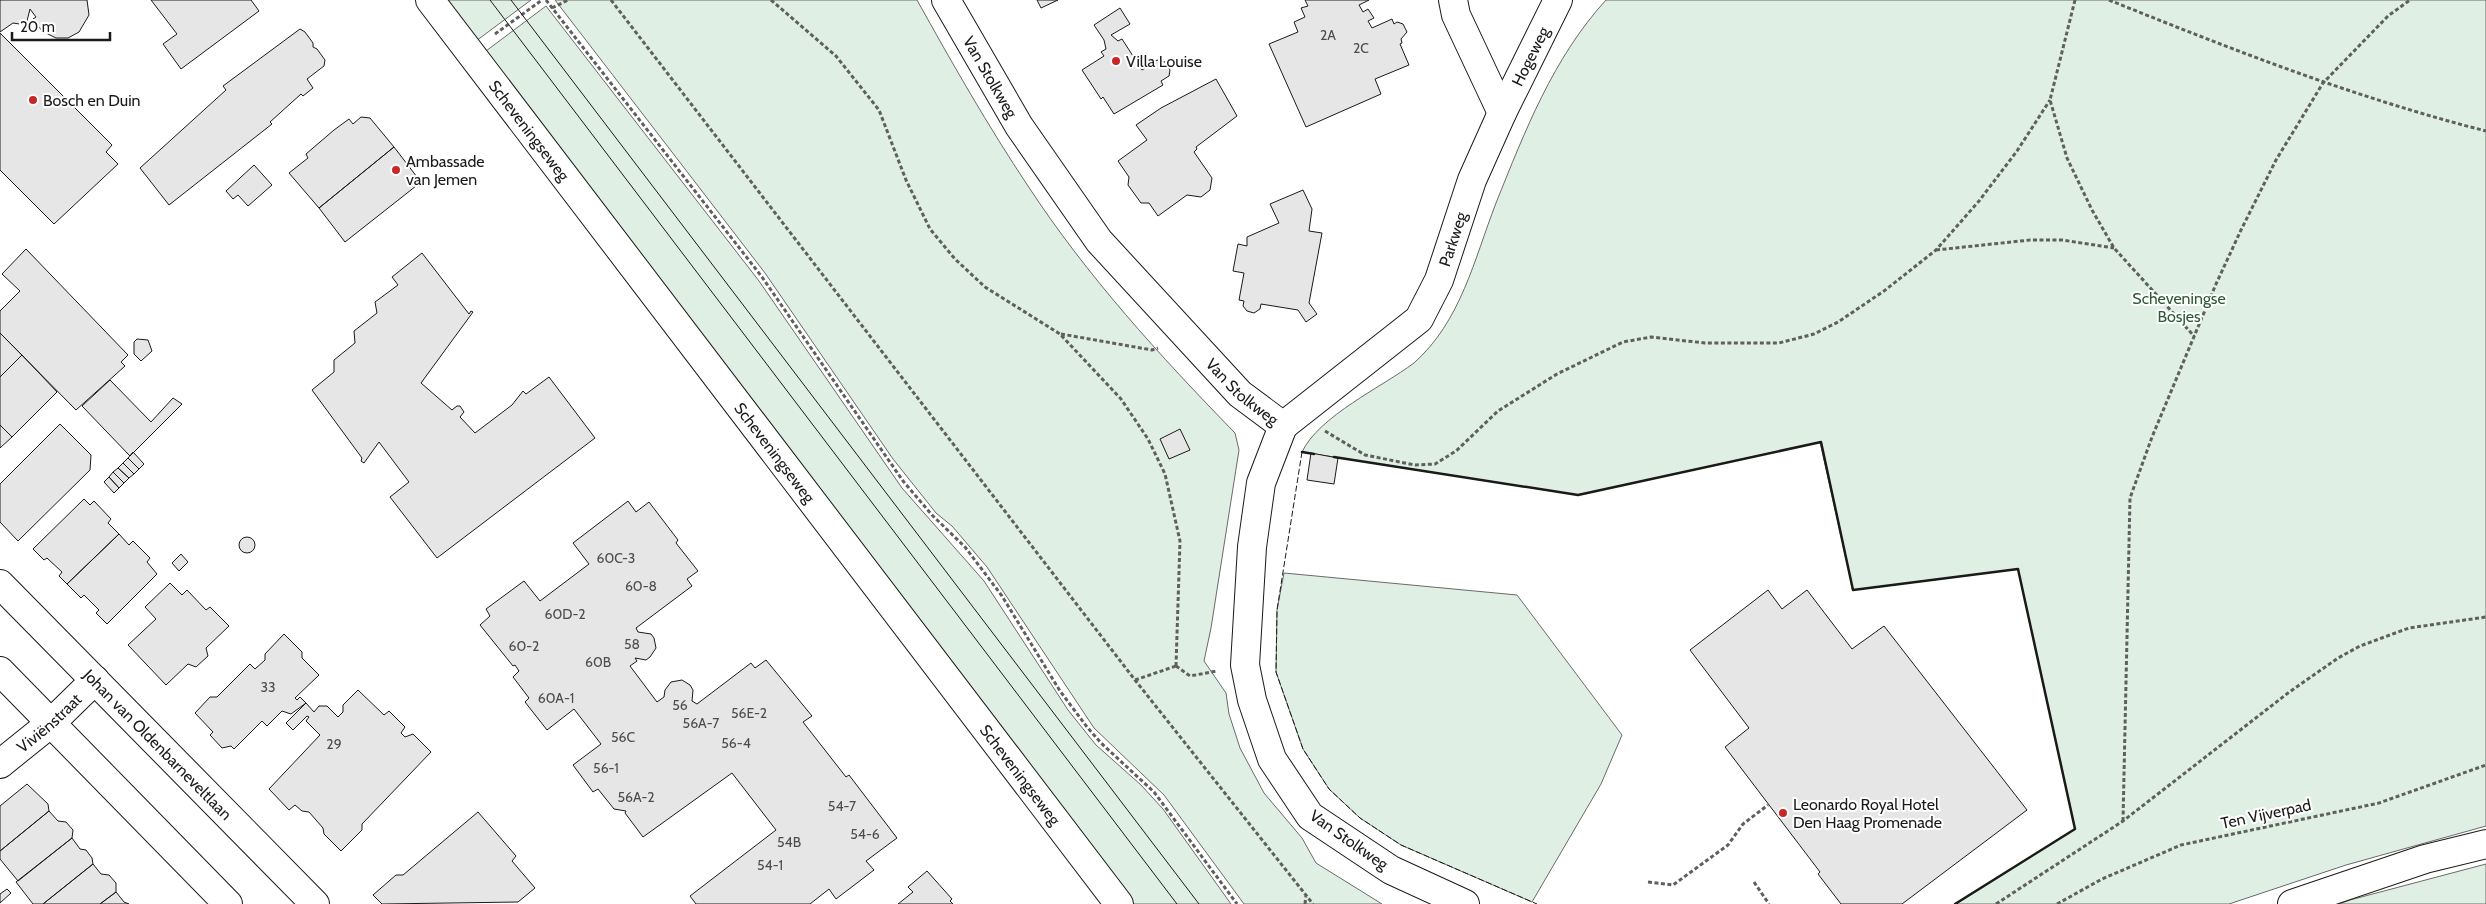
<svg xmlns="http://www.w3.org/2000/svg" width="2486" height="904" font-family="Cabin,sans-serif">
  <style>
    .green { fill: #e0efe3; stroke: #6a6a6a }
    .building { fill: #e6e6e6; stroke: #1a1a1a }
    .lines { fill: none; stroke-linecap: round; stroke-linejoin: round }
    .minor-casing { stroke: #1a1a1a; stroke-width: 30 }
    .major-casing { stroke: #1a1a1a; stroke-width: 30 }
    .path { stroke: #5f5f5f; stroke-width: 3; stroke-dasharray: 4 2.5; stroke-linecap: butt }
    .minor { stroke: #fff; stroke-width: 28 }
    .major { stroke: #fff; stroke-width: 28 }
    .tram { stroke: #1a1a1a; stroke-width: 1 }
    .fence { stroke: #1a1a1a; stroke-width: 1; stroke-dasharray: 6 2.5; stroke-linecap: butt }
    .wall { stroke: #1a1a1a; stroke-width: 2.5 }
    .poi-dot { fill: #c62828; stroke: #fff; stroke-width: 2 }
    .labels { text-anchor: middle; dominant-baseline: central; stroke-width: 4; stroke-linejoin: round; paint-order: stroke }
    .number-label { font-size: 14px; fill: #4d4d4d }
    .street-label { font-size: 16px; fill: #1a1a1a; stroke: #fff }
    .poi-label { font-size: 16px; fill: #1a1a1a; stroke: #fff; text-anchor: start }
    .park-label { font-size: 16px; fill: #2b5a34; stroke: #fff }
  </style>
  <rect width="100%" height="100%" fill="#fff"/>
  <path class="green" d="M 439,0 L 531,0 L 472,44 Z
    M 555,0 L 917,0 C 952,63 988,126 1028,186 C 1087,276 1160,356 1235,433 L 1239,450 L 1211,628 L 1204,661 L 1226,693 L 1229,714 L 1240,748 L 1264,793 L 1302,838 L 1316,863 L 1382,904 L 1244,904 L 1164,795 L 1094,728 L 987,567 L 952,526 L 936,513 L 893,459 L 765,273 Z
    M 1606,0 L 2486,0 L 2486,826 L 2346,865 L 2229,904 L 1956,904 L 2075,829 L 2018,569 L 1853,590 L 1820,442 L 1578,495 L 1302,452 C 1319,416 1382,387 1414,363 C 1461,321 1474,260 1496,203 C 1525,131 1553,58 1606,0 Z
    M 546,6 L 759,281 L 902,488 L 984,581 L 1068,710 L 1096,745 L 1141,785 L 1163,809 L 1231,904 L 1123,904 L 482,54 Z
    M 1284,573 L 1517,595 L 1622,735 L 1601,784 L 1532,902 L 1401,845 L 1360,818 L 1329,789 L 1303,749 L 1276,672 L 1277,610 Z
    M 2486,864 L 2486,904 L 2339,904 L 2350,900 Z"/>
  <path class="building" d="M 0,0 L 87,0 L 89,15 L 79,32 L 68,38 L 56,38 L 42,31 L 33,19 L 36,17 L 30,9 L 26,25 L 13,23 L 0,32 Z
    M 151,0 L 251,0 L 259,11 L 181,69 L 163,44 L 177,34 Z
    M 1037,0 L 1058,0 L 1041,8 Z
    M 1305,0 L 1369,0 L 1359,5 L 1363,12 L 1368,9 L 1374,18 L 1368,21 L 1372,28 L 1392,19 L 1394,24 L 1397,22 L 1403,24 L 1407,32 L 1401,39 L 1402,43 L 1400,44 L 1409,65 L 1375,79 L 1381,94 L 1306,127 L 1269,44 L 1298,32 L 1294,22 L 1305,17 L 1301,8 L 1308,6 Z
    M 1120,8 L 1130,24 L 1111,35 L 1118,41 L 1122,39 L 1142,70 L 1157,60 L 1165,62 L 1170,70 L 1169,76 L 1161,81 L 1163,85 L 1114,114 L 1103,97 L 1101,99 L 1082,70 L 1104,56 L 1101,52 L 1106,49 L 1104,40 L 1094,25 Z
    M 300,29 L 305,32 L 313,43 L 313,47 L 317,49 L 325,60 L 324,66 L 307,79 L 313,88 L 303,96 L 301,94 L 270,122 L 272,124 L 169,205 L 140,168 L 226,90 L 223,86 Z
    M 0,33 L 112,145 L 106,152 L 118,164 L 54,224 L 0,170 Z
    M 1216,79 L 1237,116 L 1196,147 L 1197,149 L 1194,152 L 1212,178 L 1210,190 L 1201,197 L 1187,195 L 1158,216 L 1149,203 L 1141,203 L 1128,185 L 1129,177 L 1118,161 L 1147,140 L 1136,125 L 1161,108 Z
    M 361,117 L 370,118 L 394,147 L 319,208 L 289,173 L 308,158 L 306,154 L 334,130 L 349,119 L 353,124 Z
    M 394,147 L 417,177 L 416,186 L 345,242 L 319,208 Z
    M 254,165 L 272,185 L 248,206 L 238,195 L 233,199 L 226,191 Z
    M 1303,190 L 1312,209 L 1309,231 L 1322,233 L 1309,303 L 1317,314 L 1306,322 L 1298,310 L 1261,304 L 1260,309 L 1254,313 L 1247,311 L 1243,306 L 1244,301 L 1239,300 L 1244,273 L 1233,271 L 1238,244 L 1247,246 L 1247,237 L 1279,223 L 1270,204 Z
    M 26,249 L 128,355 L 121,362 L 125,366 L 76,410 L 0,333 L 0,311 L 20,291 L 2,274 Z
    M 422,253 L 469,314 L 471,311 L 473,312 L 421,383 L 452,410 L 457,406 L 460,406 L 464,412 L 460,417 L 475,433 L 512,405 L 523,391 L 526,394 L 549,377 L 595,438 L 437,558 L 390,497 L 409,482 L 379,442 L 364,463 L 361,461 L 362,458 L 312,390 L 334,372 L 334,360 L 355,343 L 354,331 L 377,313 L 375,302 L 398,285 L 392,277 Z
    M 0,333 L 22,355 L 0,377 Z
    M 137,339 L 148,340 L 152,351 L 141,361 L 134,354 L 134,342 Z
    M 22,355 L 57,392 L 12,437 L 0,425 L 0,377 Z
    M 110,380 L 151,422 L 173,398 L 182,404 L 130,456 L 82,406 Z
    M 60,424 L 91,455 L 90,470 L 18,541 L 0,522 L 0,484 Z
    M 0,425 L 12,437 L 0,448 Z
    M 1180,429 L 1190,450 L 1169,459 L 1160,439 Z
    M 133,452 L 144,464 L 139,469 L 128,458 Z
    M 1311,453 L 1338,458 L 1334,484 L 1307,480 Z
    M 128,458 L 139,469 L 134,474 L 123,463 Z
    M 123,463 L 134,474 L 129,478 L 118,468 Z
    M 118,468 L 129,478 L 124,483 L 113,472 Z
    M 113,472 L 124,483 L 119,488 L 109,477 Z
    M 109,477 L 119,488 L 114,493 L 104,482 Z
    M 84,499 L 90,505 L 94,501 L 111,519 L 108,523 L 119,534 L 67,584 L 59,576 L 62,572 L 47,558 L 44,560 L 33,549 Z
    M 628,501 L 636,512 L 649,502 L 678,540 L 676,543 L 698,571 L 687,579 L 692,586 L 636,628 L 638,632 L 651,634 L 654,638 L 656,648 L 650,657 L 646,660 L 635,658 L 637,661 L 630,666 L 657,702 L 664,697 L 665,690 L 671,682 L 682,680 L 690,685 L 693,690 L 692,701 L 697,704 L 751,663 L 755,668 L 766,660 L 812,716 L 803,722 L 846,777 L 849,775 L 897,838 L 866,861 L 874,870 L 836,899 L 829,889 L 810,904 L 696,904 L 690,896 L 776,830 L 732,773 L 643,837 L 625,813 L 626,811 L 614,809 L 598,789 L 593,792 L 573,765 L 601,744 L 574,709 L 547,730 L 525,702 L 529,698 L 513,677 L 519,671 L 515,665 L 513,666 L 480,625 L 490,616 L 486,609 L 524,581 L 540,601 L 589,564 L 573,543 Z
    M 119,534 L 129,545 L 133,541 L 150,558 L 147,562 L 157,574 L 107,624 L 96,613 L 99,610 L 84,595 L 81,598 L 67,584 Z
    M239 545a8 8 0 1 1 16 0a8 8 0 1 1-16 0Z
    M 181,554 L 188,562 L 179,571 L 172,563 Z
    M 170,583 L 182,595 L 187,590 L 206,610 L 210,607 L 229,626 L 206,648 L 208,656 L 196,667 L 188,664 L 166,685 L 128,645 L 156,619 L 145,607 Z
    M 1768,590 L 1782,609 L 1807,590 L 1852,649 L 1884,626 L 2027,810 L 1902,904 L 1841,904 L 1818,874 L 1820,872 L 1725,747 L 1749,728 L 1690,650 Z
    M 284,634 L 302,652 L 302,658 L 319,675 L 295,698 L 297,700 L 300,697 L 306,703 L 291,714 L 282,711 L 267,726 L 262,721 L 234,749 L 231,746 L 222,748 L 210,735 L 213,732 L 195,713 L 210,697 L 217,697 L 250,664 L 255,669 L 265,660 L 265,654 Z
    M 358,690 L 384,715 L 389,711 L 405,727 L 401,733 L 405,737 L 413,734 L 431,752 L 362,824 L 362,830 L 341,851 L 324,834 L 323,828 L 309,812 L 302,811 L 295,805 L 289,810 L 269,789 L 320,735 L 306,721 L 309,717 L 307,716 L 293,730 L 286,723 L 306,703 L 314,712 L 319,706 L 327,706 L 338,717 L 343,712 L 343,705 Z
    M 27,784 L 48,804 L 49,811 L 0,851 L 0,806 Z
    M 49,811 L 58,821 L 66,822 L 73,830 L 72,838 L 18,881 L 0,859 L 0,851 Z
    M 478,812 L 516,856 L 512,861 L 535,888 L 518,902 L 382,904 L 373,895 L 396,875 L 403,875 Z
    M 72,838 L 80,849 L 86,850 L 92,858 L 93,864 L 43,904 L 33,904 L 16,882 Z
    M 93,864 L 101,874 L 109,875 L 116,883 L 116,892 L 100,904 L 43,904 Z
    M 927,871 L 952,899 L 950,901 L 953,904 L 898,904 L 913,892 L 908,887 Z
    M 7,889 L 11,893 L 0,903 L 0,894 Z
    M 116,892 L 124,902 L 129,904 L 100,904 Z"/>
  <g class="lines">
    <defs>
      <g id="minor">
        <path id="s1" d="M 430,0 L 1119,904"/>
        <path id="s2" d="M 946,0 L 1019,126 L 1099,241 L 1240,394 L 1283,426"/>
        <path d="M 1453,0 L 1456,15 L 1502,113"/>
        <path d="M 1283,426 L 1261,483 L 1252,547 L 1245,665 L 1252,700 L 1272,759 L 1310,816 L 1391,870 L 1465,904"/>
        <path id="s3" d="M 1283,426 L 1419,319 L 1439,280 L 1472,180 L 1502,113 L 1558,0"/>
        <path id="s4" d="M 0,584 L 315,904"/>
        <path d="M 0,671 L 228,904"/>
        <path id="s5" d="M 0,764 L 51,723 L 95,680"/>
      </g>
      <path id="major" d="M 2292,904 L 2425,859 L 2486,844"/>
    </defs>
    <use href="#minor" class="minor-casing"/>
    <use href="#major" class="major-casing"/>
    <path class="path" d="M 546,0 L 762,277 L 903,481 L 932,515 L 965,547 L 1002,596 L 1060,691 L 1087,727 L 1101,743 L 1154,792 L 1237,904
      M 611,0 L 1135,680 L 1313,904
      M 771,0 L 836,56 L 879,110 L 906,180 L 930,229 L 955,259 L 985,287 L 1060,334 L 1121,399 L 1148,439 L 1165,474 L 1180,541 L 1176,666
      M 2075,0 L 2050,100 L 2067,158 L 2092,210 L 2114,248 L 2194,336
      M 2109,0 C 2233,50 2356,98 2486,131
      M 552,8 L 568,0
      M 495,34 L 542,0
      M 1936,250 L 2030,240 L 2062,240 L 2114,248
      M 1061,334 L 1152,350 L 1158,348
      M 1325,431 L 1365,455 L 1415,465 L 1435,464 L 1456,451 L 1498,411 L 1557,374 L 1623,342 L 1651,337 L 1705,343 L 1779,343 L 1814,334 L 1838,322 L 1884,291 L 1936,250 L 1979,201 L 2017,151 L 2050,100
      M 1176,666 L 1190,676 L 1217,671
      M 1135,680 L 1176,666
      M 2123,821 L 2130,498 L 2152,437 L 2216,284 L 2241,230 L 2276,160 L 2323,83 L 2388,16 L 2410,0
      M 1648,882 L 1673,885 L 1728,845 L 1743,824 L 1768,805
      M 1754,882 L 1769,904
      M 1305,904 L 1306,895
      M 1996,904 L 2123,821 L 2288,693 L 2338,658 L 2360,646 L 2409,628 L 2486,617
      M 2057,904 L 2102,879 L 2181,845 L 2379,803 L 2486,765"/>
    <use href="#minor" class="minor"/>
    <use href="#major" class="major"/>
    <path class="tram" d="M 490,0 L 1177,904
      M 511,0 L 1199,904"/>
    <path class="fence" d="M 1302,452 L 1277,610 L 1276,672 L 1303,749 L 1329,789 L 1360,818 L 1401,845 L 1537,904"/>
    <path class="wall" d="M 1302,452 L 1314,454
      M 1334,457 L 1578,495 L 1821,442 L 1853,590 L 2018,569 L 2075,829 L 1955,904"/>
  </g>
  <g class="poi-dot">
    <circle cx="1116" cy="61" r="5"/>
    <circle cx="33" cy="100" r="5"/>
    <circle cx="396" cy="170" r="5"/>
    <circle cx="1783" cy="813" r="5"/>
  </g>
  <g class="labels">
    <g class="number-label">
      <text x="1328" y="35">2A</text>
      <text x="1361" y="48">2C</text>
      <text x="616" y="558">60C-3</text>
      <text x="641" y="586">60-8</text>
      <text x="565" y="614">60D-2</text>
      <text x="632" y="644">58</text>
      <text x="524" y="646">60-2</text>
      <text x="598" y="662">60B</text>
      <text x="268" y="687">33</text>
      <text x="556" y="698">60A-1</text>
      <text x="680" y="705">56</text>
      <text x="749" y="713">56E-2</text>
      <text x="701" y="723">56A-7</text>
      <text x="623" y="737">56C</text>
      <text x="736" y="743">56-4</text>
      <text x="334" y="744">29</text>
      <text x="606" y="768">56-1</text>
      <text x="636" y="797">56A-2</text>
      <text x="842" y="806">54-7</text>
      <text x="865" y="834">54-6</text>
      <text x="789" y="842">54B</text>
      <text x="770" y="865">54-1</text>
    </g>
    <g class="street-label">
      <text stroke="none"><textPath href="#s3" startOffset="459">Hogeweg</textPath></text>
      <text stroke="none"><textPath href="#s2" startOffset="89">Van Stolkweg</textPath></text>
      <text stroke="none"><textPath href="#s1" startOffset="164">Scheveningseweg</textPath></text>
      <text stroke="none"><textPath href="#s3" startOffset="260">Parkweg</textPath></text>
      <text stroke="none"><textPath href="#s2" startOffset="494">Van Stolkweg</textPath></text>
      <text stroke="none"><textPath href="#s1" startOffset="569">Scheveningseweg</textPath></text>
      <text stroke="none"><textPath href="#s5" startOffset="64">Viviënstraat</textPath></text>
      <text stroke="none"><textPath href="#s4" startOffset="225">Johan van Oldenbarneveltlaan</textPath></text>
      <text stroke="none"><textPath href="#s1" startOffset="974">Scheveningseweg</textPath></text>
      <text transform="translate(2266 814) rotate(-12)">Ten Vijverpad</text>
      <text transform="translate(1349 840) rotate(35)">Van Stolkweg</text>
    </g>
    <g class="poi-label">
      <text x="1126" y="61">Villa Louise</text>
      <text x="43" y="100">Bosch en Duin</text>
      <text x="406" y="161">Ambassade<tspan x="406" dy="18">van Jemen</tspan></text>
      <text x="1793" y="804">Leonardo Royal Hotel<tspan x="1793" dy="18">Den Haag Promenade</tspan></text>
    </g>
    <g class="park-label">
      <text x="2179" y="298">Scheveningse<tspan x="2179" dy="18">Bosjes</tspan></text>
    </g>
  </g>
  <path d="M12 32v8h98v-8" fill="none" stroke="#1a1a1a" stroke-width="2.5"/>
  <text x="20" y="32" font-size="15" fill="#1a1a1a" stroke="#ffffff" stroke-width="4" paint-order="stroke">20 m</text>
</svg>
